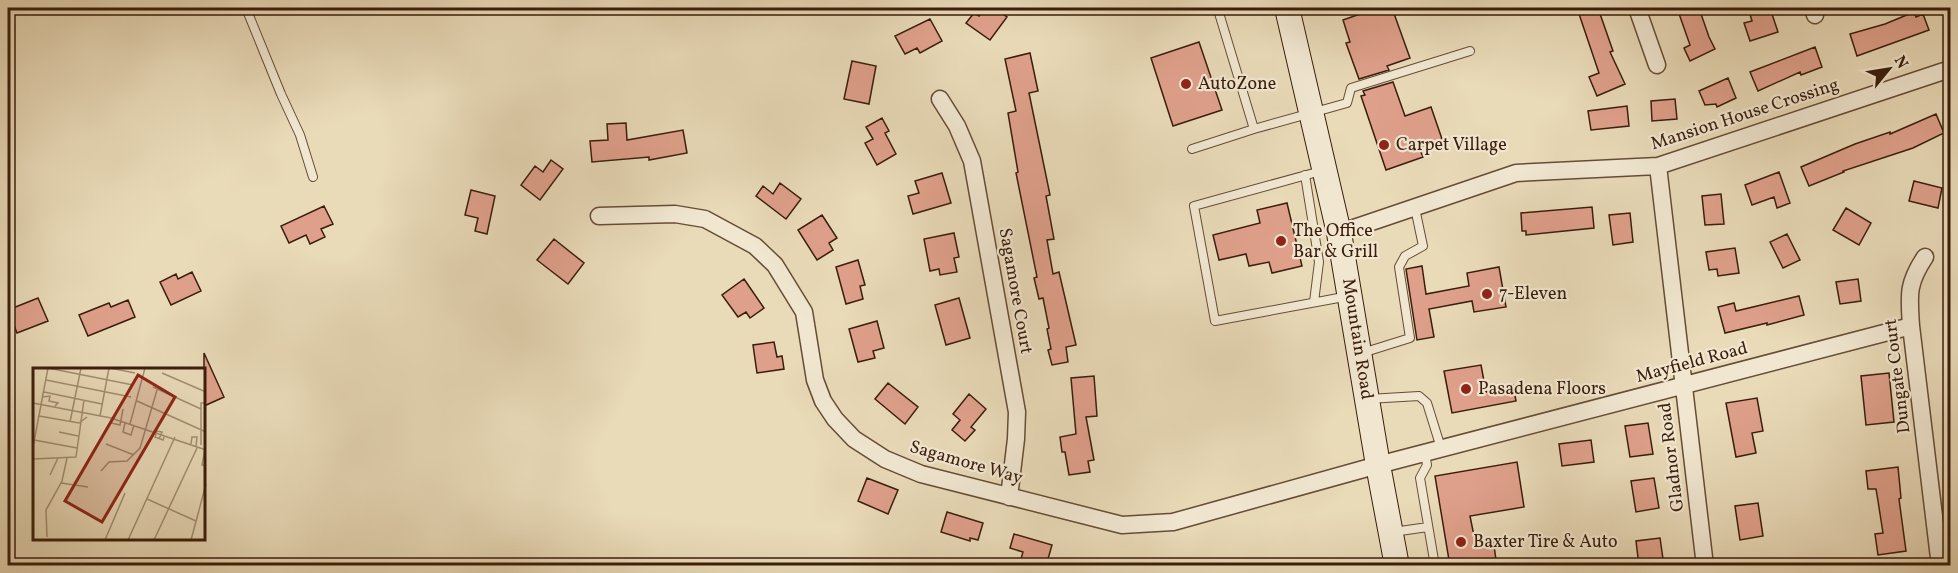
<svg xmlns="http://www.w3.org/2000/svg" width="1958" height="573" font-family="Vollkorn,serif">
  <style>
    .building { fill: #dfa08b; stroke: #3a1d0b; stroke-width: 1.5 }
    .lines { fill: none; stroke-linecap: round; stroke-linejoin: round }
    .lane-casing { stroke: #664c36; stroke-width: 10 }
    .street-casing { stroke: #664c36; stroke-width: 19 }
    .secondary-casing { stroke: #3a1d0b; stroke-width: 26 }
    .lane { stroke: #f1e7d1; stroke-width: 8 }
    .street { stroke: #f1e7d1; stroke-width: 16 }
    .secondary { stroke: #f1e7d1; stroke-width: 24 }
    .poi-dot { fill: #8f2418; stroke: #f1e7d1; stroke-width: 2 }
    .labels { text-anchor: middle; dominant-baseline: central; stroke-width: 4.5; stroke-linejoin: round; paint-order: stroke }
    .poi-label { font-size: 18px; fill: #3a1d0b; stroke: #f1e7d1; text-anchor: start }
    .street-label { font-size: 18px; fill: #3a1d0b; stroke: #f1e7d1 }
    .inset-road { fill: none; stroke: #a38e73; stroke-width: 1.5 }
    .view { fill: #8f2418; fill-opacity: 0.15; stroke: #8f2418; stroke-width: 3 }
    .inset-edge { fill: none; stroke: #3a1d0b; stroke-width: 3 }
  </style>
  <rect width="100%" height="100%" fill="#e9dab8"/>
  <filter id="stains"><feTurbulence type="fractalNoise" baseFrequency=".00333" numOctaves="4"/><feColorMatrix values="0 0 0 0 .2 0 0 0 0 .09 0 0 0 0 .02 0 0 0 .5 -.17"/></filter>
  <radialGradient id="worn" r=".72"><stop offset=".6" stop-color="#630" stop-opacity="0"/><stop offset="1" stop-color="#630" stop-opacity=".3"/></radialGradient>
  <path class="building" d="M 985,8 L 994,8 L 1007,17 L 990,40 L 966,23 L 974,13 L 979,16 Z
    M 1358,8 L 1392,8 L 1410,58 L 1387,66 L 1389,70 L 1359,79 L 1346,43 L 1350,42 L 1343,20 L 1360,14 Z
    M 1577,8 L 1598,8 L 1613,51 L 1610,52 L 1625,84 L 1597,96 L 1589,77 L 1599,73 Z
    M 1677,8 L 1699,8 L 1709,37 L 1715,49 L 1690,61 L 1684,48 L 1690,45 Z
    M 1748,8 L 1770,8 L 1778,32 L 1750,41 L 1744,23 L 1752,21 Z
    M 1914,12 L 1916,17 L 1923,14 L 1929,30 L 1857,56 L 1850,34 L 1885,24 Z
    M 930,19 L 942,41 L 920,53 L 917,48 L 905,54 L 895,36 Z
    M 1199,42 L 1222,110 L 1173,126 L 1151,58 Z
    M 1815,47 L 1822,67 L 1801,75 L 1800,72 L 1758,91 L 1750,72 Z
    M 1030,53 L 1038,91 L 1029,93 L 1050,195 L 1046,196 L 1054,239 L 1047,240 L 1053,274 L 1059,272 L 1076,345 L 1066,347 L 1068,362 L 1052,365 L 1048,350 L 1051,349 L 1047,329 L 1049,328 L 1043,298 L 1039,299 L 1034,278 L 1037,277 L 1016,173 L 1018,172 L 1008,113 L 1016,111 L 1005,59 Z
    M 852,61 L 876,66 L 869,104 L 844,99 Z
    M 1728,78 L 1736,98 L 1717,107 L 1716,104 L 1705,105 L 1699,91 Z
    M 1393,82 L 1405,116 L 1431,107 L 1442,139 L 1419,147 L 1423,157 L 1386,170 L 1361,96 L 1365,95 L 1363,91 Z
    M 1675,99 L 1677,119 L 1652,121 L 1651,101 Z
    M 1627,106 L 1629,126 L 1591,130 L 1588,111 Z
    M 1936,114 L 1944,133 L 1913,148 L 1843,171 L 1844,172 L 1809,186 L 1801,167 L 1855,144 L 1890,132 L 1890,134 Z
    M 882,118 L 889,131 L 885,133 L 896,154 L 877,165 L 865,143 L 873,139 L 866,127 Z
    M 626,123 L 627,140 L 683,130 L 687,153 L 649,160 L 649,157 L 592,162 L 590,141 L 608,140 L 607,124 Z
    M 551,160 L 563,169 L 540,200 L 521,185 L 535,166 L 543,172 Z
    M 1779,172 L 1790,203 L 1777,208 L 1774,197 L 1752,205 L 1745,185 Z
    M 942,173 L 951,203 L 913,214 L 908,196 L 919,193 L 915,181 Z
    M 1914,181 L 1942,188 L 1938,208 L 1909,201 Z
    M 780,183 L 801,199 L 786,219 L 756,196 L 763,186 L 773,194 Z
    M 471,190 L 495,196 L 487,234 L 475,231 L 478,218 L 465,215 Z
    M 1721,194 L 1724,224 L 1705,225 L 1702,196 Z
    M 1287,203 L 1302,266 L 1272,273 L 1269,262 L 1249,266 L 1246,254 L 1219,260 L 1213,235 L 1260,223 L 1257,210 Z
    M 324,206 L 333,224 L 321,229 L 325,237 L 310,244 L 306,235 L 289,243 L 281,226 Z
    M 1592,207 L 1594,228 L 1526,235 L 1526,231 L 1522,231 L 1521,213 Z
    M 1846,208 L 1871,223 L 1859,245 L 1833,230 Z
    M 1630,213 L 1633,242 L 1613,245 L 1609,215 Z
    M 822,215 L 837,238 L 829,243 L 833,250 L 817,260 L 798,230 Z
    M 954,233 L 959,257 L 954,258 L 957,272 L 940,275 L 939,269 L 930,271 L 924,239 Z
    M 1787,234 L 1800,260 L 1783,268 L 1770,242 Z
    M 554,239 L 584,263 L 568,284 L 537,260 Z
    M 1735,248 L 1739,273 L 1718,276 L 1717,269 L 1709,270 L 1706,252 Z
    M 858,260 L 865,285 L 860,286 L 863,299 L 846,304 L 836,267 Z
    M 1422,266 L 1426,294 L 1469,286 L 1467,273 L 1499,267 L 1506,307 L 1474,312 L 1472,301 L 1429,309 L 1434,337 L 1417,340 L 1406,269 Z
    M 192,272 L 201,291 L 171,305 L 160,282 L 176,274 L 178,279 Z
    M 744,279 L 764,308 L 750,318 L 746,312 L 738,317 L 722,295 Z
    M 1858,279 L 1861,301 L 1840,304 L 1836,282 Z
    M 1799,296 L 1804,315 L 1767,325 L 1767,323 L 1725,333 L 1718,307 L 1734,303 L 1736,311 Z
    M 38,298 L 48,321 L 17,333 L 8,310 Z
    M 959,298 L 970,338 L 946,345 L 935,305 Z
    M 128,300 L 135,317 L 88,336 L 79,315 L 109,303 L 111,307 Z
    M 877,321 L 884,348 L 873,351 L 875,358 L 858,362 L 849,329 Z
    M 774,342 L 777,357 L 782,356 L 784,369 L 757,373 L 753,345 Z
    M 204,353 L 224,397 L 204,406 Z
    M 1481,365 L 1486,392 L 1513,385 L 1516,401 L 1452,413 L 1444,371 Z
    M 1889,373 L 1894,422 L 1866,425 L 1861,376 Z
    M 1094,376 L 1097,416 L 1086,417 L 1094,460 L 1088,461 L 1090,472 L 1069,475 L 1065,452 L 1062,452 L 1060,437 L 1076,434 L 1071,378 Z
    M 888,383 L 918,407 L 905,424 L 875,399 Z
    M 969,394 L 986,409 L 971,427 L 975,430 L 965,441 L 952,430 L 960,420 L 953,414 Z
    M 1757,398 L 1763,431 L 1752,433 L 1756,453 L 1736,457 L 1726,403 Z
    M 1648,423 L 1653,454 L 1630,457 L 1625,426 Z
    M 1591,440 L 1594,462 L 1562,466 L 1559,444 Z
    M 1517,462 L 1524,507 L 1470,516 L 1475,541 L 1493,538 L 1496,560 L 1465,566 L 1450,566 L 1435,476 Z
    M 1898,467 L 1901,498 L 1899,499 L 1906,551 L 1878,555 L 1875,534 L 1883,533 L 1878,501 L 1876,489 L 1868,489 L 1866,471 Z
    M 867,478 L 898,490 L 888,514 L 858,501 Z
    M 1654,478 L 1659,508 L 1636,512 L 1631,481 Z
    M 1758,503 L 1763,536 L 1740,540 L 1735,506 Z
    M 947,512 L 983,523 L 978,540 L 970,538 L 970,541 L 941,532 Z
    M 1014,534 L 1052,545 L 1046,566 L 1033,566 L 1020,562 L 1023,552 L 1010,548 Z
    M 1660,538 L 1664,566 L 1639,566 L 1636,541 Z"/>
  <g class="lines">
    <defs>
      <path id="lane" d="M 246,8 L 281,94 L 300,135 L 313,177
        M 1220,8 L 1219,13 L 1254,129 L 1347,103 L 1351,88 L 1470,51
        M 1192,149 L 1254,129
        M 1321,171 L 1194,206 L 1215,321 L 1349,296
        M 1305,175 L 1319,262 L 1314,302
        M 1362,353 L 1410,338 L 1399,267 L 1405,256 L 1423,246 L 1415,208
        M 1368,399 L 1419,396 L 1427,403 L 1441,448
        M 1425,453 L 1427,465 L 1420,478 L 1435,566
        M 1393,532 L 1428,527"/>
      <path id="street" d="M 1637,8 L 1657,65
        M 1813,8 L 1815,15
        M 940,99 L 957,126 L 972,161 L 1017,412 L 1016,439 L 1009,497
        M 1658,166 L 1705,566
        M 599,216 L 675,214 L 705,219 L 755,246 L 775,265 L 804,312 L 815,380 L 823,401 L 835,419 L 854,439 L 885,459 L 921,474 L 1122,525 L 1173,522 L 1378,465 L 1911,326
        M 1339,233 L 1516,173 L 1658,166 L 1950,69
        M 1925,257 C 1907,284 1909,295 1911,326 L 1940,566"/>
      <path id="secondary" d="M 1287,8 L 1339,233 L 1378,465 L 1397,566"/>
    </defs>
    <use href="#lane" class="lane-casing"/>
    <use href="#street" class="street-casing"/>
    <use href="#secondary" class="secondary-casing"/>
    <use href="#lane" class="lane"/>
    <use href="#street" class="street"/>
    <use href="#secondary" class="secondary"/>
  </g>
  <g class="poi-dot">
    <circle cx="1186" cy="84" r="6"/>
    <circle cx="1384" cy="145" r="6"/>
    <circle cx="1281" cy="241" r="6"/>
    <circle cx="1487" cy="294" r="6"/>
    <circle cx="1466" cy="389" r="6"/>
    <circle cx="1461" cy="542" r="6"/>
  </g>
  <g class="labels">
    <g class="poi-label">
      <text x="1198" y="84">AutoZone</text>
      <text x="1396" y="145">Carpet Village</text>
      <text x="1293" y="231">The Office<tspan x="1293" dy="21">Bar &amp; Grill</tspan></text>
      <text x="1499" y="294">7-Eleven</text>
      <text x="1478" y="389">Pasadena Floors</text>
      <text x="1473" y="542">Baxter Tire &amp; Auto</text>
    </g>
    <g class="street-label">
      <text transform="translate(1745 115) rotate(-18)">Mansion House Crossing</text>
      <text transform="translate(1015 291) rotate(80)">Sagamore Court</text>
      <text transform="translate(1357 339) rotate(81)">Mountain Road</text>
      <text transform="translate(1692 363) rotate(-15)">Mayfield Road</text>
      <text transform="translate(1898 376) rotate(-97)">Dungate Court</text>
      <text transform="translate(1672 457) rotate(-97)">Gladnor Road</text>
      <text transform="translate(966 463) rotate(16)">Sagamore Way</text>
    </g>
  </g>
  <g transform="translate(33 368)">
    <rect width="172" height="172" fill="#e9dab8"/>
    <path class="inset-road" d="M 15,0 L 100,17M 77,0 L 102,5M 129,5 L 173,24M 13,12 L 98,29M 120,19 L 168,41M 11,24 L 69,36M 9,29 L 17,28 L 16,33 L 25,35 L 22,38M 104,33 L 173,64M 0,35 L 78,50 L 173,82M 6,48 L 46,55 L 54,49M 67,48 L 76,0M 79,50 L 78,55 L 87,57 L 90,41M 37,54 L 48,0M 92,55 L 90,64 L 98,67 L 101,57M 97,56 L 112,0M 26,64 L 45,68M 126,71 L 129,64 L 124,63 L 122,69 L 130,72 L 131,69M 1,72 L 44,80M 73,76 L 101,87M 158,76 L 159,69 L 164,69 L 163,78M 168,77 L 168,35 L 173,35M 0,79 L 15,0M 172,82 L 169,97 L 173,98M 0,91 L 43,89 L 51,32M 68,103 L 76,94 L 94,93 L 107,80 L 124,22M 17,107 L 25,90M 28,115 L 55,119M 114,131 L 163,153M 14,169 L 13,142 L 29,113 L 34,90M 72,172 L 92,125M 95,172 L 142,69M 121,172 L 164,80M 158,172 L 173,116"/>
    <path class="view" d="M 105,7 L 142,29 L 69,154 L 32,133 Z"/>
    <rect width="172" height="172" class="inset-edge"/>
  </g>
  <rect width="1958" height="573" fill="none" stroke="#e9dab8" stroke-width="30"/>
  <rect x="9" y="9" width="1940" height="555" fill="none" stroke="#3a1d0b" stroke-width="3"/>
  <rect x="15" y="15" width="1928" height="543" fill="none" stroke="#3a1d0b" stroke-width="1.5"/>
  <g transform="translate(1889 69) rotate(60)" stroke="#f1e7d1" stroke-width="4.5" paint-order="stroke">
  <path d="M0-4.5L10 22L0 15L-10 22Z" fill="#3a1d0b"/>
  <text y="-9" font-size="16" font-weight="bold" text-anchor="middle" fill="#3a1d0b">N</text>
  </g>
  <rect width="100%" height="100%" filter="url(#stains)"/>
  <rect width="100%" height="100%" fill="url(#worn)"/>
</svg>
